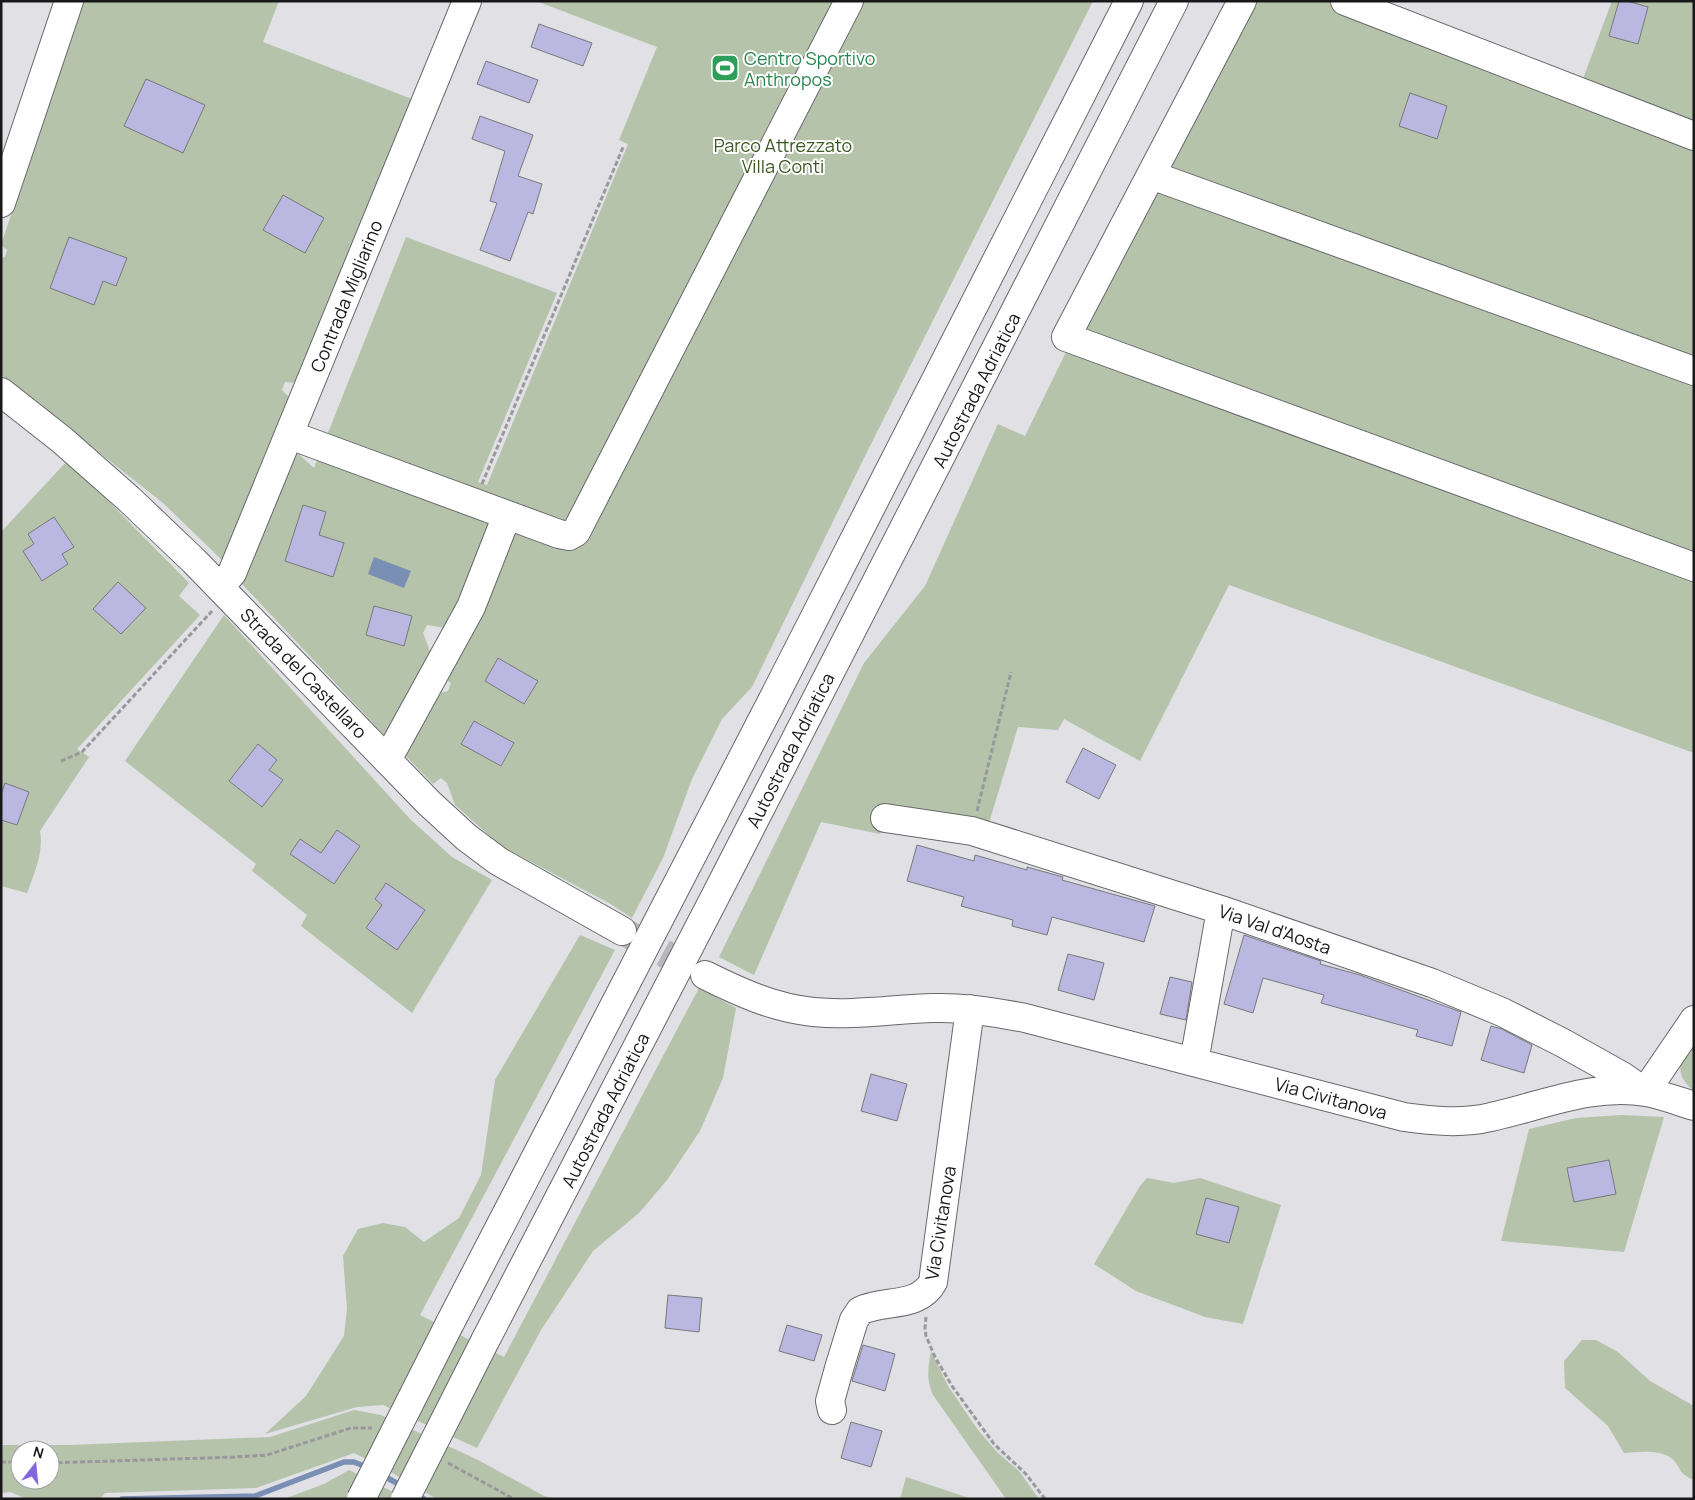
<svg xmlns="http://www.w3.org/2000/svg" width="1695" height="1500" font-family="Manrope,sans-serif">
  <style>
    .green { fill: #b4c3aa; fill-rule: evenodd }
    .water { fill: #7a8fb4 }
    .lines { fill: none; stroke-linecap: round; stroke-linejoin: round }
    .stream { stroke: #7a8fb4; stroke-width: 5.5 }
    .building { fill: #bab7e1; stroke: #78787c }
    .minor-tunnel { stroke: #b8b8bc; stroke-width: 28; stroke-dasharray: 28 14; stroke-linecap: butt }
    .minor-casing { stroke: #68686c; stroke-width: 30 }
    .highway-casing { stroke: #68686c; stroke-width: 30 }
    .path { stroke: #99999d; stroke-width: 3; stroke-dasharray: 5 2.5; stroke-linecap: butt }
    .minor { stroke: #fff; stroke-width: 28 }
    .highway { stroke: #fff; stroke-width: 28 }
    .highway-bridge-casing { stroke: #68686c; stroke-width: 30; stroke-linecap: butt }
    .highway-bridge { stroke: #fff; stroke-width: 28 }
    .labels { text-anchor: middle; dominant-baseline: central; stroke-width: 4; stroke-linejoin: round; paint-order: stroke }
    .leisure-label { font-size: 18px; fill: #27864d; stroke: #fff; text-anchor: start }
    .park-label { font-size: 18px; fill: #3a5821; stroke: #fff }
    .street-label { font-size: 18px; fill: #18181a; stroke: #fff }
  </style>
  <rect width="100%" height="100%" fill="#e0e0e5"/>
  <path class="green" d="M 82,1 L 279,1 L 263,42 L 412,99 L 296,383 L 285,382 L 282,390 L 290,398 L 224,562 L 163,503 L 1,375 L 1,258 L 5,257 L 7,250 L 1,245 Z
    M 536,1 L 1093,1 L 864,458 L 752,687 L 722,719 L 692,779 L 663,858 L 632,918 L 609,903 L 501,846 L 455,805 L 447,783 L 441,778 L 433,784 L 404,754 L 437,694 L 448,691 L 451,683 L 445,679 L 445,628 L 427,625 L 423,633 L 433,659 L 388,739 L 241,583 L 297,453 L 314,468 L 406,237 L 557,293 L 478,482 L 487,485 L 628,144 L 619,140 L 657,47 ZM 303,505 L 326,512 L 319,535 L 333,576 L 285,561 ZM 374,606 L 412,616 L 403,646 L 366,635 ZM 498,658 L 537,681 L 525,704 L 485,681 ZM 474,721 L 514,743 L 501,766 L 461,743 Z
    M 1251,1 L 1327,1 L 1694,143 L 1694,361 L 1163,172 ZM 1410,94 L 1447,106 L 1437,138 L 1399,126 Z
    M 1612,1 L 1619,1 L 1609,36 L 1638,44 L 1648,8 L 1627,1 L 1694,1 L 1694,127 L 1581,84 Z
    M 1155,186 L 1694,381 L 1694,556 L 1080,332 Z
    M 1068,348 L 1694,576 L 1694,753 L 1229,585 L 1140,761 L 1064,719 L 1058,730 L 1018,727 L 989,823 L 888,807 L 880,834 L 821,822 L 754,975 L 719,957 L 864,663 L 925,586 L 998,424 L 1025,436 Z
    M 68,460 L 189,583 L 179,596 L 200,615 L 77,749 L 89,757 L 40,831 C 44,851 34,874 27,893 L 1,886 L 1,820 L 17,825 L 29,792 L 6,783 L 3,791 L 1,790 L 1,532 ZM 54,517 L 73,547 L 62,554 L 68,564 L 42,581 L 23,551 L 34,544 L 28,534 ZM 145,608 L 121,634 L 94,609 Z
    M 224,615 L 410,819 L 452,857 L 492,880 L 412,1013 L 301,926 L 307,915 L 252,871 L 256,864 L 125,761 ZM 257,745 L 277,760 L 269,770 L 283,780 L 262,807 L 229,781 ZM 300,839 L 321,853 L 360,846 L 334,884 L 290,854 ZM 386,883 L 425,910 L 397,950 L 366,928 L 382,905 L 375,899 Z
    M 580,935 L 615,950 L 420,1315 L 504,1357 L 699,988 L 736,1008 L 723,1078 L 700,1131 L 667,1180 L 639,1213 L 593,1251 L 541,1330 L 477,1448 L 383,1405 L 357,1407 L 265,1434 L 306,1396 L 344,1336 L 347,1309 L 343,1256 L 358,1229 L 383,1223 L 405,1227 L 424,1242 L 459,1218 L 481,1175 L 495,1080 Z
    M 1694,1039 L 1694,1091 C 1672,1073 1680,1059 1694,1039 Z
    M 1621,1115 L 1664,1117 L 1624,1252 L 1501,1241 L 1529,1129 L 1576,1118 ZM 1609,1160 L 1616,1194 L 1574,1202 L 1567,1169 Z
    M 1147,1178 L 1174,1183 L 1200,1178 L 1281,1205 L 1243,1324 L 1205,1317 L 1136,1291 L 1094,1264 L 1140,1186 Z
    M 1582,1340 L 1596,1340 L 1618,1352 L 1650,1381 L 1694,1406 L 1694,1480 C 1676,1473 1682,1466 1671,1458 C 1659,1449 1638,1452 1624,1453 L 1608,1426 L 1565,1388 L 1564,1361 Z
    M 931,1351 L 948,1386 L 978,1430 L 997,1452 L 1019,1471 L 1039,1499 L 1006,1499 L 997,1486 L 933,1395 C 926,1378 928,1369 931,1351 Z
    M 354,1410 L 381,1415 L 478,1460 L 544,1496 L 555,1499 L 437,1499 L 382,1467 L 354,1453 L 256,1488 L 105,1493 L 100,1499 L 27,1499 L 10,1492 L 1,1493 L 1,1445 L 70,1445 L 270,1437 ZM 20,1450 L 50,1450 L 50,1480 L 20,1480 Z
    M 349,1470 L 407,1499 L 284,1499 L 324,1484 Z
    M 906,1477 L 972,1499 L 900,1499 Z"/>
  <path class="water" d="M 374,557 L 411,571 L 404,588 L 368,574 Z"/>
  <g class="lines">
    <path class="stream" d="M 382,1475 L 402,1486
      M 415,1493 L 424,1499
      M 122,1499 L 255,1496 L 344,1462 L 354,1462 L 369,1468"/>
  </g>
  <path class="building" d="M 1619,1 L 1627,1 L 1648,7 L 1638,44 L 1609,36 Z
    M 539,24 L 592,43 L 583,66 L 531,47 Z
    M 486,61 L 538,80 L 529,103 L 477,84 Z
    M 146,79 L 205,105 L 183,153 L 124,126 Z
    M 1410,93 L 1447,106 L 1437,139 L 1399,126 Z
    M 480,116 L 533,135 L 518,176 L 542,184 L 533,214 L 528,212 L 510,261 L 480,250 L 497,203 L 490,201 L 505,151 L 472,139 Z
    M 283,195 L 324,218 L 305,253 L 263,230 Z
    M 69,237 L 127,258 L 116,286 L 103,281 L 94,305 L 50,288 Z
    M 303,505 L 326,512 L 319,535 L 344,543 L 333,577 L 285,561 Z
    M 54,517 L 74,547 L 62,554 L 68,564 L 42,581 L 23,551 L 34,544 L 28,534 Z
    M 118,582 L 146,608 L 121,634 L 93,609 Z
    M 374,606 L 412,616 L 404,646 L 366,635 Z
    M 498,658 L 538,681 L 524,704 L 485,681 Z
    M 474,721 L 514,743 L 501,766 L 461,744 Z
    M 258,744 L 277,760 L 269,770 L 283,780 L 262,807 L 229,781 Z
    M 1083,748 L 1116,765 L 1099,799 L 1066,782 Z
    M 5,783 L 29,792 L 17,825 L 1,820 L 1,795 Z
    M 337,830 L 360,846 L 334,884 L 290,854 L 300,839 L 321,853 Z
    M 917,845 L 974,861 L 975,855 L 1027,870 L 1027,867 L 1063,877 L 1062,880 L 1155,906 L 1144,942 L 1052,917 L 1047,935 L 1012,926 L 1013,920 L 961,906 L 964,897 L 907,881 Z
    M 386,883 L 425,910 L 397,950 L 366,928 L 382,905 L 375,899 Z
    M 1244,935 L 1321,961 L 1320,964 L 1360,975 L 1461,1012 L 1452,1046 L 1416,1036 L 1418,1030 L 1321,1003 L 1324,995 L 1263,978 L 1253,1013 L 1224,1004 Z
    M 1068,954 L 1104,963 L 1094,1000 L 1058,990 Z
    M 1170,977 L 1192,982 L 1186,1020 L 1160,1014 Z
    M 1491,1026 L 1502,1029 L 1532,1045 L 1524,1073 L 1481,1060 Z
    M 871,1074 L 907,1084 L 897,1121 L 861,1111 Z
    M 1609,1160 L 1616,1194 L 1574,1202 L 1567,1168 Z
    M 1206,1198 L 1239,1207 L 1229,1243 L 1196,1234 Z
    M 668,1295 L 702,1298 L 699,1332 L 665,1328 Z
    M 787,1325 L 822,1335 L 814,1361 L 779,1351 Z
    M 863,1345 L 895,1354 L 885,1391 L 852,1381 Z
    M 851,1422 L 882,1431 L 871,1467 L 841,1458 Z"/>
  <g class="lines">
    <path class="minor-tunnel" d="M 626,933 L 703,974"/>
    <defs>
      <path id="minor" d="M 1242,1 L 1066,337 L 1694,567
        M 1345,1 L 1694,136
        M 1151,175 L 1694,371
        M 1,203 L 69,1
        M 1,392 L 62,440 L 130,500 L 194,561 L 429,803 L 466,837 L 498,861 L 622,931
        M 290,435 L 559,534 L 569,536 L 576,532 L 849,1
        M 220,587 L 232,573 L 467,1
        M 387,760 L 471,607 L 507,515
        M 885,818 L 972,831 L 1221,910 L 1432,983 L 1502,1012 L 1563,1043 L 1622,1076 L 1645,1092
        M 705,975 C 739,992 774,1008 813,1012 C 853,1016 894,1009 934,1008 C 965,1007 995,1012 1025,1018 L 1404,1117 C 1433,1121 1462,1124 1491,1117 C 1542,1106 1592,1083 1646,1092 C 1662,1095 1678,1101 1694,1106
        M 1194,1062 L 1221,910
        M 1645,1092 L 1694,1020
        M 832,1410 L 830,1401 L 840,1365 L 854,1320 L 860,1311 C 884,1299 918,1309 933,1282 L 970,1009"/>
      <path id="highway" d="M 450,1323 L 771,703 L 1129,1
        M 485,1341 L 717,893 L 1174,1"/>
    </defs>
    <use href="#minor" class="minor-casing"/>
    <use href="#highway" class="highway-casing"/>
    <path class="path" d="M 482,484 L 624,145
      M 61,761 L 82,752 L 212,611
      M 977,811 L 1011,672
      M 926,1317 L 925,1328 L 926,1336 L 935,1357 L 952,1386 L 994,1444 L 1026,1474 L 1045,1499
      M 1,1462 L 20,1462
      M 50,1463 L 235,1457 L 267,1455 L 351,1428 L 372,1428
      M 448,1463 L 514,1499"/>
    <use href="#minor" class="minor"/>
    <use href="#highway" class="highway"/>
    <defs>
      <path id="highway-bridge" d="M 361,1499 L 450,1323
        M 405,1499 L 485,1341"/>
    </defs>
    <use href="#highway-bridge" class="highway-bridge-casing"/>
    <use href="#highway-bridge" class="highway-bridge"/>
  </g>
  <defs>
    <symbol id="stadium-square" viewBox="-11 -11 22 22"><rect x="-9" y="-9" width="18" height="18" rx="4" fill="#2e9e5b" stroke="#fff"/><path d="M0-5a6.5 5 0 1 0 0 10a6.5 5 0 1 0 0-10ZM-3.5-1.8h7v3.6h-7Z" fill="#fff"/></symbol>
  </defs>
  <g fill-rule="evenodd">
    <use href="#stadium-square" x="709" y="52" width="32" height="32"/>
  </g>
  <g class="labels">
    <g class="leisure-label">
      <text x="744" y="58">Centro Sportivo<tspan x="744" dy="21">Anthropos</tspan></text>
    </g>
    <g class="park-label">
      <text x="783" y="145">Parco Attrezzato<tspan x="783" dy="21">Villa Conti</tspan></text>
    </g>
    <g class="street-label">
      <text transform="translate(346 296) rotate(-68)">Contrada Migliarino</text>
      <text transform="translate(976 390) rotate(-63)">Autostrada Adriatica</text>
      <text transform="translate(304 673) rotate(46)">Strada del Castellaro</text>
      <text transform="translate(790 750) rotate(-63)">Autostrada Adriatica</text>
      <text transform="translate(1275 929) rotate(19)">Via Val d'Aosta</text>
      <text transform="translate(1331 1098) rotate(15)">Via Civitanova</text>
      <text transform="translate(605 1110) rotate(-63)">Autostrada Adriatica</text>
      <text transform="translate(940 1223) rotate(-81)">Via Civitanova</text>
    </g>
  </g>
  <rect width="1695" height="1500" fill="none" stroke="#18181a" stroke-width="5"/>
  <g transform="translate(35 1465) rotate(16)"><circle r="24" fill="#ffffff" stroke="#a3a3a3"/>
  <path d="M0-4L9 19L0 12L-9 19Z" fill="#8464df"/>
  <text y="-8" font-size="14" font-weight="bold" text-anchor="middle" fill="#18181a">N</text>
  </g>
</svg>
